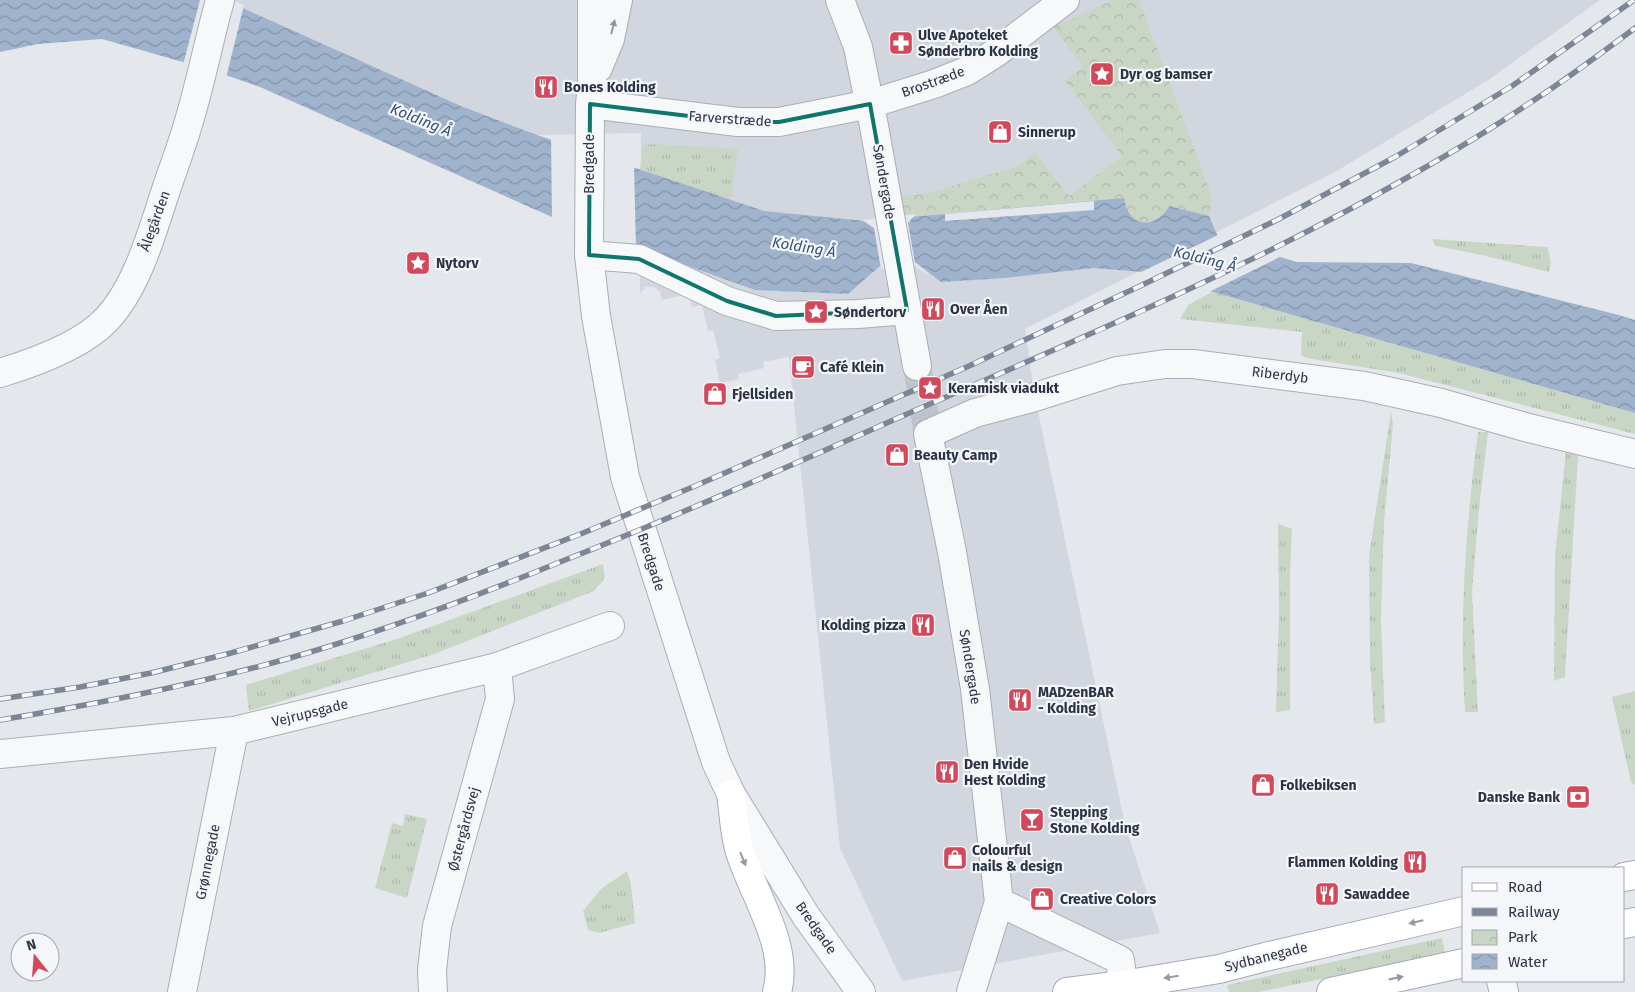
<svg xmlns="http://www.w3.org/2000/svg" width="1635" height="992" font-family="'Fira Sans',sans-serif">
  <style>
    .built { fill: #d2d6de }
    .grass { fill: url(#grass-tufts) }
    .park { fill: url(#park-crowns) }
    .water { fill: url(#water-waves) }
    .pier { fill: #e4e7ec }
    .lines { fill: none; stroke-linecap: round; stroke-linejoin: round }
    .minor-tunnel { stroke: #bfc3cb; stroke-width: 28; stroke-dasharray: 28 14; stroke-linecap: butt }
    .minor-casing { stroke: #a9aeb7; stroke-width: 30 }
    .major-casing { stroke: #a3abb8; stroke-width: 30 }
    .minor { stroke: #f7f8fa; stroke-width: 28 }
    .major { stroke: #fff; stroke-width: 28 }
    .rail-casing { stroke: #7d8696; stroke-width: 5.5 }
    .rail { stroke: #f4f6f9; stroke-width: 4; stroke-dasharray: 11; stroke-linecap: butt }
    .oneway { fill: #9196a0 }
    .oneway2 { fill: #959aa2 }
    .marked { fill: none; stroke: #0f766e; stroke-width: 4; stroke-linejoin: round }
    .labels { text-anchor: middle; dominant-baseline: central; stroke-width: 4.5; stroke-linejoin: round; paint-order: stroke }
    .poi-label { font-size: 14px; font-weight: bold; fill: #2b3445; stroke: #f4f6f9; text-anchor: start }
    .street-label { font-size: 14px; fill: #2b3445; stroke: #f4f6f9 }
    .water-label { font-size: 15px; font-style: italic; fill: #34527a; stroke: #f4f6f9 }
  </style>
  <defs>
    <pattern id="grass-tufts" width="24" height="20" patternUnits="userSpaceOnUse" patternTransform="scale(1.25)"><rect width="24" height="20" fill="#c9d6c5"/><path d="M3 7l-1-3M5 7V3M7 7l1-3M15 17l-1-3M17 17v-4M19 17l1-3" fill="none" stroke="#adb8ab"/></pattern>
    <pattern id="park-crowns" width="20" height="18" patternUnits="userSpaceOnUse" patternTransform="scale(1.25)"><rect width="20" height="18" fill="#c9d6c5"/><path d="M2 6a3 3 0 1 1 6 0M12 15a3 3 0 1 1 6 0" fill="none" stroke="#adb8ab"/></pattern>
    <pattern id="water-waves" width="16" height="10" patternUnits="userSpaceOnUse" patternTransform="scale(1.25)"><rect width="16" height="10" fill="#9fb4cc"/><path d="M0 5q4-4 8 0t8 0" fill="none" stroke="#8293a7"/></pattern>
  </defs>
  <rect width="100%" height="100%" fill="#e4e7ec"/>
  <path class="built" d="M 225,0 L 1600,0 L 1487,81 L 1335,172 L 1025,329 L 1035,397 L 1125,825 L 1160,933 L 902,981 L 840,848 L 789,357 L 763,362 L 764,368 L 738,374 L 739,379 L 720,383 L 715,360 L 720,358 L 713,330 L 708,331 L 702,305 L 692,307 L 689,294 L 662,300 L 660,292 L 654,287 L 646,287 L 640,293 L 641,133 L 537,135 L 461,106 Z"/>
  <path class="grass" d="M 652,144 L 738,149 L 732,197 L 727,199 L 640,169 L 643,146 Z
    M 1432,239 L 1547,247 C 1550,256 1552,263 1549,272 L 1482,255 L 1436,246 Z
    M 1212,292 L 1635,413 L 1635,434 L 1399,373 L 1306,358 L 1301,355 L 1302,332 L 1180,319 L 1188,305 Z
    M 1391,412 L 1393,425 L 1384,521 L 1381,620 L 1385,722 L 1374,724 L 1370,660 L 1369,556 Z
    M 1478,432 L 1488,432 L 1479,508 L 1472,593 L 1478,712 L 1465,712 C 1459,619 1466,524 1478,432 Z
    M 1566,452 L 1578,455 L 1565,677 L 1554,681 L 1555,556 Z
    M 1278,524 L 1292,529 L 1290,571 L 1290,710 L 1276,712 L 1279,612 Z
    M 603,564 L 605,578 L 594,591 L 434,654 L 249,711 L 246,685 L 400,638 Z
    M 1635,691 L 1635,785 L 1631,782 L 1612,697 Z
    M 405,814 L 427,819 L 407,898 L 375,888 L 392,823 L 403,826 Z
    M 627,871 L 631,885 L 635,923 L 599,933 L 588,930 L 583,911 L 601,889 Z
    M 1442,938 L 1445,953 L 1259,992 L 1229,992 L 1227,985 Z"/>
  <path class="park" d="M 1113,0 L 1139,0 L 1212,197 L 1209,216 L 1169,206 C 1167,211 1164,216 1159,219 C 1150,224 1136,223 1130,214 C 1126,209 1125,203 1124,198 L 896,218 L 896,196 L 926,194 L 1018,166 L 1035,152 L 1069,196 L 1122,156 L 1065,81 L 1083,67 L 1053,27 Z"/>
  <path class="water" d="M 0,0 L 225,0 L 461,106 L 537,135 L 764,211 L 865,221 L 1124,198 C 1125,203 1126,209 1130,214 C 1141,230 1162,221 1169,206 L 1209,216 L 1219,239 L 1297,262 L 1411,263 L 1615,314 L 1635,320 L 1635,413 L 1143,272 L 1093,268 L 1005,278 L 941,282 L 915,262 L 880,266 L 848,294 L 755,290 L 552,217 L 260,87 L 211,70 L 102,39 L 38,44 L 0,52 Z"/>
  <path class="pier" d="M 200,0 L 232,0 L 244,5 L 226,78 L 183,65 Z
    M 551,137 L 634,165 L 636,250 L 552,219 Z
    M 1094,201 L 1094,210 L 945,221 L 945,214 Z
    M 916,214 L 908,223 L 915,263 L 929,274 L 926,274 L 914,265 L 881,269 L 874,228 L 862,220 Z
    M 1220,234 L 1221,237 L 1284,255 L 1207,293 L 1137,274 Z"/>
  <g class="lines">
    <path class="minor-tunnel" d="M 917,366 L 928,434"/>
    <defs>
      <path id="minor" d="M 592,0 L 592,86 L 590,104 L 589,255 L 596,316 L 625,477 L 716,762 L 731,794 L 806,916 L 861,992
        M 840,0 L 858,47 L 874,126 L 917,366
        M 598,68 L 610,39 L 618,0
        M 590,104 L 738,122 L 779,122 L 870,104 L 934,84 L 967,71 L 997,52 L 1065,0
        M 589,255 L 639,259 L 727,301 L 776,316 L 858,314 L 907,310
        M 0,373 C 33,363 83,345 107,319 C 136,288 151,236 164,196 C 172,171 182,146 189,121 C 201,81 209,40 220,0
        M 0,754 L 234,731 L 497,667 L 610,626
        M 999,902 L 1120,960 L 1123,985
        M 1501,981 L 1504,992
        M 182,992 L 234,731
        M 433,992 L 432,970 L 437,926 L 500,699 L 497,667
        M 971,992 L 999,902 L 975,689 L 952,552 L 928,434 L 975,413 L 1035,397 L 1117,371 L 1165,364 L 1193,364 L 1364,386 L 1441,403 L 1525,427 L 1635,454"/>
      <path id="major" d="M 731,794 C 734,813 734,834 740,852 C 753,894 790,946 777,992
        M 1624,877 L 1635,875
        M 1624,924 L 1635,922
        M 1067,992 L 1123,985 L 1219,969 L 1265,957 L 1464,911
        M 1331,992 L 1464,963"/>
    </defs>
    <use href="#minor" class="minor-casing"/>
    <use href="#major" class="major-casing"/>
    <use href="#minor" class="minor"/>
    <use href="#major" class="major"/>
    <defs>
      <path id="rail" d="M 0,699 L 80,687 L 151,673 L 231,653 L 343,621 L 428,593 L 583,533 L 695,486 L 969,366 L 1140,286 L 1277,220 L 1395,157 L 1512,86 L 1634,0
        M 0,720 C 98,704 194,685 290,658 C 382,632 472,598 560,562 C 677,516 792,465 907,414 C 1077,340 1249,268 1410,176 C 1449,154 1488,131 1525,106 C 1563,82 1599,55 1635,28"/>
    </defs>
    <use href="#rail" class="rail-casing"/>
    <use href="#rail" class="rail"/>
  </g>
  <defs><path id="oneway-solid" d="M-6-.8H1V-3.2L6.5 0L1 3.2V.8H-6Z" transform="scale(1.25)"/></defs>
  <use class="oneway" href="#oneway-solid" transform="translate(613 27) rotate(-76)"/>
  <g class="oneway2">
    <use href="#oneway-solid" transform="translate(743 859) rotate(68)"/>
    <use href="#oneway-solid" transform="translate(1416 922) rotate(167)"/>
    <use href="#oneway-solid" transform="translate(1171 977) rotate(171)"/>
    <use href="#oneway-solid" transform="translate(1396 978) rotate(-12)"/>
  </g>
  <path class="marked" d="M 590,104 L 738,122 L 779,122 L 870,104 L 907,310 L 776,316 L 727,301 L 639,259 L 589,255 Z"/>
  <defs>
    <symbol id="pharmacy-square" viewBox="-11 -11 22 22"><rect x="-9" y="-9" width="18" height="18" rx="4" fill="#d1495b" stroke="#f4f6f9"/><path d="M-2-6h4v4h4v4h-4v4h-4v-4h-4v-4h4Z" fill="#fff"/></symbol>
    <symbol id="sight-square" viewBox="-11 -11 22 22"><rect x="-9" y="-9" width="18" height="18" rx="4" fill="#d1495b" stroke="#f4f6f9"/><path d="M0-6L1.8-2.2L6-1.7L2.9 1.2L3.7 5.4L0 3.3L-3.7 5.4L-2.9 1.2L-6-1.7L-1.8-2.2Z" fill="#fff"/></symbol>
    <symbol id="restaurant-square" viewBox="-11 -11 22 22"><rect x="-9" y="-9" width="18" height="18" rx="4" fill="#d1495b" stroke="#f4f6f9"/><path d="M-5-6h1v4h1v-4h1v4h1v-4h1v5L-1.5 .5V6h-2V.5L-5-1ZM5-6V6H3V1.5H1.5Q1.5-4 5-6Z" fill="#fff"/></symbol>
    <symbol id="shop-square" viewBox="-11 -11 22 22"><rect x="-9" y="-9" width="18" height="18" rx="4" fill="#d1495b" stroke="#f4f6f9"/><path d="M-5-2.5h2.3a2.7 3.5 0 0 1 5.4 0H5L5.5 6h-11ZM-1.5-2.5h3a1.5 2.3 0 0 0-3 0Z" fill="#fff"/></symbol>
    <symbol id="cafe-square" viewBox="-11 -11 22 22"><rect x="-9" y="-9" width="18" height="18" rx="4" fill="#d1495b" stroke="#f4f6f9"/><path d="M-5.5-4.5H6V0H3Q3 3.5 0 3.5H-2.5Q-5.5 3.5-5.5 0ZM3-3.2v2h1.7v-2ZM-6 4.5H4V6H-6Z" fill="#fff"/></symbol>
    <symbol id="bank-square" viewBox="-11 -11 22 22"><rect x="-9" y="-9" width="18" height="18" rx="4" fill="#d1495b" stroke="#f4f6f9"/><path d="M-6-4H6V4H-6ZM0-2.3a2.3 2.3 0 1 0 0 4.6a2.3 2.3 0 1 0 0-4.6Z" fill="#fff"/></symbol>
    <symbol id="bar-square" viewBox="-11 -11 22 22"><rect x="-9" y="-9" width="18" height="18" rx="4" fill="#d1495b" stroke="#f4f6f9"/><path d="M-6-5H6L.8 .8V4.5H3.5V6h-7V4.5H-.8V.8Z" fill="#fff"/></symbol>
  </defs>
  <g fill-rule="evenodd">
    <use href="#pharmacy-square" x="887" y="29" width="28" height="28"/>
    <use href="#sight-square" x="1088" y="60" width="28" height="28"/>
    <use href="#restaurant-square" x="532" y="73" width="28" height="28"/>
    <use href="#shop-square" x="986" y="118" width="28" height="28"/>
    <use href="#sight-square" x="404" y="249" width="28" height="28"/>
    <use href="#restaurant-square" x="919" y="295" width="28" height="28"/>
    <use href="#sight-square" x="802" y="298" width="28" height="28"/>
    <use href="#cafe-square" x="789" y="353" width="28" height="28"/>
    <use href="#sight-square" x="916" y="374" width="28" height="28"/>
    <use href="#shop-square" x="701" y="380" width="28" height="28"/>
    <use href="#shop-square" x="883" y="441" width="28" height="28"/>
    <use href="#restaurant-square" x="909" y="611" width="28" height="28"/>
    <use href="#restaurant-square" x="1006" y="686" width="28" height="28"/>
    <use href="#restaurant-square" x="933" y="758" width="28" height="28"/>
    <use href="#shop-square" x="1249" y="771" width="28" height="28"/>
    <use href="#bank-square" x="1564" y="783" width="28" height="28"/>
    <use href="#bar-square" x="1018" y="806" width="28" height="28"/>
    <use href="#shop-square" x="941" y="844" width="28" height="28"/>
    <use href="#restaurant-square" x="1401" y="848" width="28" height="28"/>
    <use href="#restaurant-square" x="1313" y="880" width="28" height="28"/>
    <use href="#shop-square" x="1028" y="885" width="28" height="28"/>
  </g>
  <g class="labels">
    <g class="poi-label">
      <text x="918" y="35">Ulve Apoteket<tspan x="918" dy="16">Sønderbro Kolding</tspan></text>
      <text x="1120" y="74">Dyr og bamser</text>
      <text x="564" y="87">Bones Kolding</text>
      <text x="1018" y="132">Sinnerup</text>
      <text x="436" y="263">Nytorv</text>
      <text x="950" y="309">Over Åen</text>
      <text x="834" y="312">Søndertorv</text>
      <text x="820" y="367">Café Klein</text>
      <text x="948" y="388">Keramisk viadukt</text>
      <text x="732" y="394">Fjellsiden</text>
      <text x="914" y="455">Beauty Camp</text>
      <text x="906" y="625" text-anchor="end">Kolding pizza</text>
      <text x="1038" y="692">MADzenBAR<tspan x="1038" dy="16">- Kolding</tspan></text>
      <text x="964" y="764">Den Hvide<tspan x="964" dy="16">Hest Kolding</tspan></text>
      <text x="1280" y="785">Folkebiksen</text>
      <text x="1560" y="797" text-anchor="end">Danske Bank</text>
      <text x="1050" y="812">Stepping<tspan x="1050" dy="16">Stone Kolding</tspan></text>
      <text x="972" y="850">Colourful<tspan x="972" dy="16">nails &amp; design</tspan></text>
      <text x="1398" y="862" text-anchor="end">Flammen Kolding</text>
      <text x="1344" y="894">Sawaddee</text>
      <text x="1060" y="899">Creative Colors</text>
    </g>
    <g class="street-label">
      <text transform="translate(933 82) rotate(-20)">Brostræde</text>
      <text transform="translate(730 119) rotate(4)">Farverstræde</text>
      <text transform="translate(589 164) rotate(-90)">Bredgade</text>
      <text transform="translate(884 182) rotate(80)">Søndergade</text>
      <text transform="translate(155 221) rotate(-70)">Ålegården</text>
      <text transform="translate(1280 375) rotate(7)">Riberdyb</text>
      <text transform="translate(651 562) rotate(72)">Bredgade</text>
      <text transform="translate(970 667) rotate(81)">Søndergade</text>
      <text transform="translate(310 713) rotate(-14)">Vejrupsgade</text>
      <text transform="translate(464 829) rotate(-75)">Østergårdsvej</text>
      <text transform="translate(208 862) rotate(-79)">Grønnegade</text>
      <text transform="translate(816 928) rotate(55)">Bredgade</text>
      <text transform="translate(1266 957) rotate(-14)">Sydbanegade</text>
    </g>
    <g class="water-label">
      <text transform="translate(421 120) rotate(22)">Kolding Å</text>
      <text transform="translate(804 247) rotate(9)">Kolding Å</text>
      <text transform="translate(1205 259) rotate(14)">Kolding Å</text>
    </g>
  </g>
  <rect x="1462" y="867" width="162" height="115" fill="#f4f6f9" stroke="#a4a8b1"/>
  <rect x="1472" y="883" width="25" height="8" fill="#ffffff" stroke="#a4a8b1"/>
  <text x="1508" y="892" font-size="15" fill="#2b3445">Road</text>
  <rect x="1472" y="908" width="25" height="8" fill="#7d8696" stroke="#a4a8b1"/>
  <text x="1508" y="917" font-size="15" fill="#2b3445">Railway</text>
  <rect x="1472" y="930" width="25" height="15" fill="url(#park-crowns)" stroke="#a4a8b1"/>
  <text x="1508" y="942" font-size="15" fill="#2b3445">Park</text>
  <rect x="1472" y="954" width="25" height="15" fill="url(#water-waves)" stroke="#a4a8b1"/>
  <text x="1508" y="967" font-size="15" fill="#2b3445">Water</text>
  <g transform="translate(35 957) rotate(343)"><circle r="24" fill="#f4f6f9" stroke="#a4a8b1"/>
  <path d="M0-4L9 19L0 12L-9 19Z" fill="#d1495b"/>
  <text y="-8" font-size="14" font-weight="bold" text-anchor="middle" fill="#2b3445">N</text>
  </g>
</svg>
